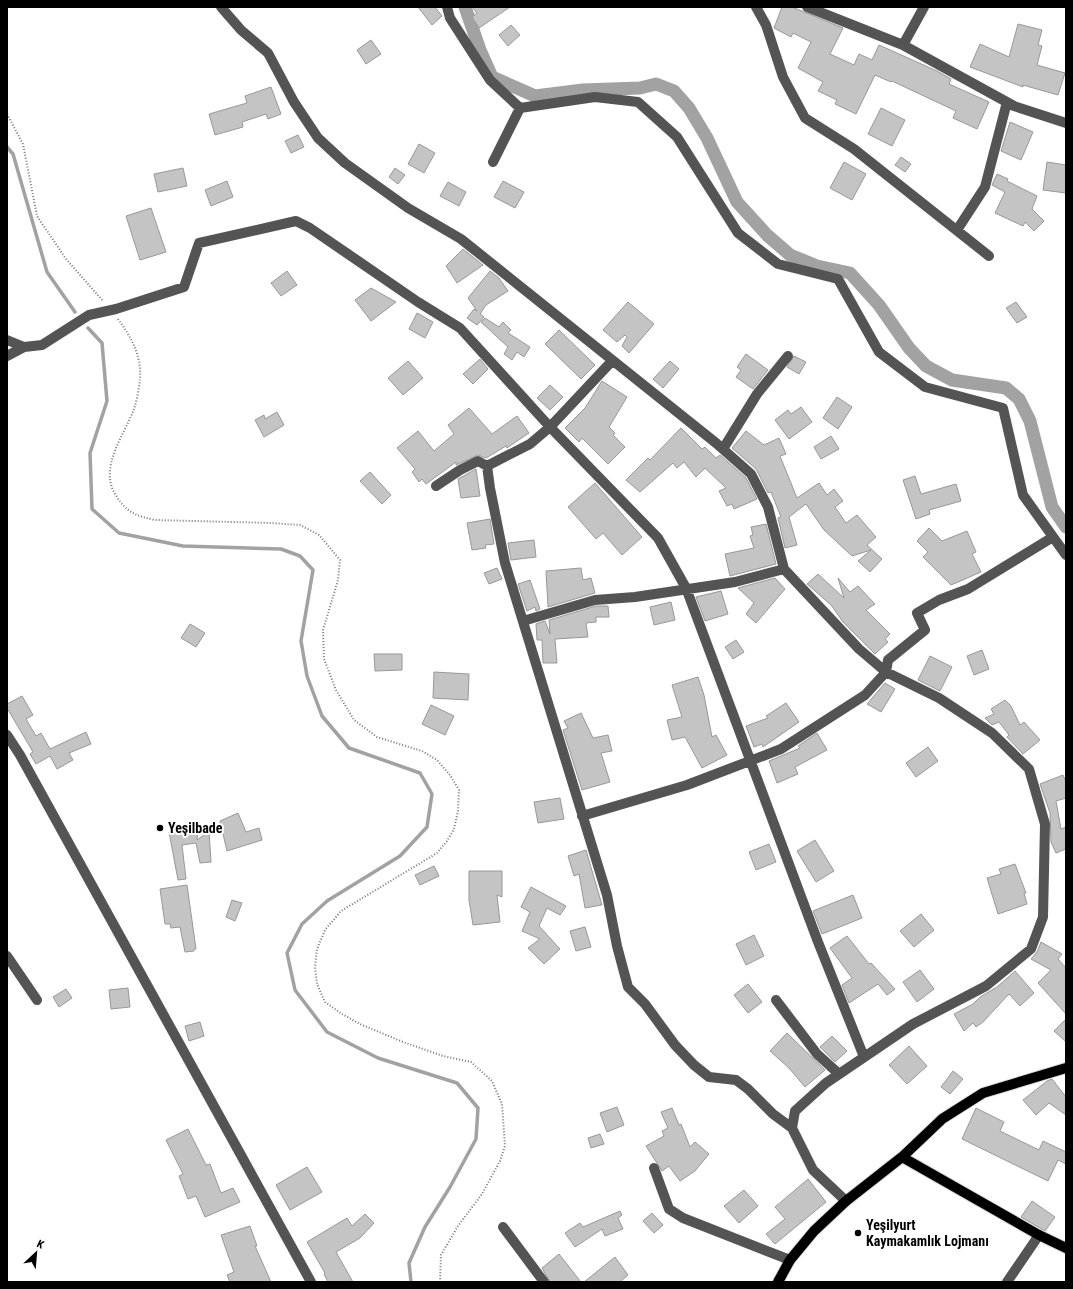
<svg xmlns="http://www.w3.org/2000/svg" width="1073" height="1289" font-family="'Roboto Condensed',sans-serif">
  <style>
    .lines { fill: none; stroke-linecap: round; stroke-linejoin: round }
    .stream { stroke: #a2a2a2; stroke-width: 3.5 }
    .canal { stroke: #a2a2a2; stroke-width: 13 }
    .building { fill: #c4c4c4; stroke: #989898 }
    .major-casing { stroke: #dbdbdb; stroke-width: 12 }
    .path { stroke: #767676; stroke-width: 2; stroke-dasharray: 1 2; stroke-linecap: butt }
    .minor { stroke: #545454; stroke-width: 10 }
    .major { stroke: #000; stroke-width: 10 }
    .poi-dot { fill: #000; stroke: #fff; stroke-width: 1.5 }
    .labels { text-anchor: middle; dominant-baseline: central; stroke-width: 4; stroke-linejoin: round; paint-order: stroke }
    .poi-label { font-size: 14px; font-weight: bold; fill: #000; stroke: #fff; text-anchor: start }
  </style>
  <rect width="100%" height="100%" fill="#fff"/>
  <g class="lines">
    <path class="stream" d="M 7,147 L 13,154 L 47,272 L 75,312
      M 88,328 L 102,343 L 107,401 L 90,453 L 92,509 L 119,533 L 183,546 L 281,549 L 300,556 L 313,570 L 301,641 L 307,676 L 322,716 L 349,748 L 420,773 L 432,794 L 427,827 L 400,856 L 327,901 L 302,924 L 287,953 L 295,990 L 327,1032 L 378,1058 L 457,1083 L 478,1108 L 476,1139 L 450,1187 L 425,1227 L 409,1263 L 411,1282"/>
    <path class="canal" d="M 465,7 L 480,50 L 492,77 L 535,96 L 583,90 L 640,88 L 656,84 L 674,91 L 689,108 L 707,138 L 737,202 L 767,235 L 790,255 L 817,266 L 850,273 L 879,305 L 909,348 L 926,366 L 952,380 L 1006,388 L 1019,399 L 1030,421 L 1052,507 L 1066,527"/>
  </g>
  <path class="building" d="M 418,7 L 435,7 L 442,16 L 432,25 Z
    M 472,7 L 510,7 L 479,28 L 472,17 L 477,13 Z
    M 782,7 L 792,7 L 843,28 L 830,54 L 854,65 L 859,54 L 872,60 L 879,45 L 937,71 L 951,79 L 949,84 L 989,102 L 977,129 L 953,118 L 956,111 L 892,81 L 891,82 L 875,75 L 856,114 L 835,104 L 837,100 L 818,91 L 823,82 L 798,68 L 811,42 L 793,33 L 791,37 L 774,28 Z
    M 1018,24 L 1042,30 L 1038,45 L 1042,46 L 1037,65 L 1065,73 L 1058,95 L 1023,85 L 1023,87 L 970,67 L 980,44 L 1009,57 Z
    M 511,25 L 520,35 L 508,46 L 499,35 Z
    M 371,40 L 381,54 L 366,64 L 357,50 Z
    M 271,87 L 281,114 L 268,119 L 266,114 L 242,122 L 243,127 L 215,135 L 209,114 L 247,103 L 245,96 Z
    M 881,108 L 905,120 L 892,146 L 868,134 Z
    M 1010,122 L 1033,132 L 1021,160 L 1001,151 Z
    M 298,135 L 304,147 L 291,153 L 285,141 Z
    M 419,144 L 435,153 L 424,173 L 408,164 Z
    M 901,157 L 911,164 L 905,172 L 895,165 Z
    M 844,162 L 866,174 L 852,200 L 830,188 Z
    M 1047,162 L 1066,165 L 1066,193 L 1043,190 Z
    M 183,168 L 187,186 L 158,192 L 154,174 Z
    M 395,168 L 405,175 L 398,184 L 389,177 Z
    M 997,174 L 1008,179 L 1007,181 L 1037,196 L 1032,209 L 1044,221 L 1034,231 L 1025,222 L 1023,226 L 995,213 L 1005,192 L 992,185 Z
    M 227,181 L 233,197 L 211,206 L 205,190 Z
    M 503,181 L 524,192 L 515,208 L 494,197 Z
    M 448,182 L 466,192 L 459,206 L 440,196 Z
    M 151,208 L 166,252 L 140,260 L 126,216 Z
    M 463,249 L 483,265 L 457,283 L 446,266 Z
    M 287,271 L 297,285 L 281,296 L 271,283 Z
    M 490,271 L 499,278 L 508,291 L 486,305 L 480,314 L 484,317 L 477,325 L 467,318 L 474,309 L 477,311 L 468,298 Z
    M 371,288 L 396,302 L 371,321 L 355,300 Z
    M 628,302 L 654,324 L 629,353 L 622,346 L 627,337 L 625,335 L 617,342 L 603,330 Z
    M 1016,302 L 1027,317 L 1017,323 L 1006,308 Z
    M 417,313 L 433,322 L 425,338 L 409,329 Z
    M 485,318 L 499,327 L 503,322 L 511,330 L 508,333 L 530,347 L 524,357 L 517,352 L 512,360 L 504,354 L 508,347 L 481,322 Z
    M 559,330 L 595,365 L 581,379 L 545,344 Z
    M 746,354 L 768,370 L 753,389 L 736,377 L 741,370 L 737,367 Z
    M 794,356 L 806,362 L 799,374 L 787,367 Z
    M 480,359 L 488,369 L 473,384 L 463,374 Z
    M 408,361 L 423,378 L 403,395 L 388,378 Z
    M 670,361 L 679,369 L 663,388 L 653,379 Z
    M 602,381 L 627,397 L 609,427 L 615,433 L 613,435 L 625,447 L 608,464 L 582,438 L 579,442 L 565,428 L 585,408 Z
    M 550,385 L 563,397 L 550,410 L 537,398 Z
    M 837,397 L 852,407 L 838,429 L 823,418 Z
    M 801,407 L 812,422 L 789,439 L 775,420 L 788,410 L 791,414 Z
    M 469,408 L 492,434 L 517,416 L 529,433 L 507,448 L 506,446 L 486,458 L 478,455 L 456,465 L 456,462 L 426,484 L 422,479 L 419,482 L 412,472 L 415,469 L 397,448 L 418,431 L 434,451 L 454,434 L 448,425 Z
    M 277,412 L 284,425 L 264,437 L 255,420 L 264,415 L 265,419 Z
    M 681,428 L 702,449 L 705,447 L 716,458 L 720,455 L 746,478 L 757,499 L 734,509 L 732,504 L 727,506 L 719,491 L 726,488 L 705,468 L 696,477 L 684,462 L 677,468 L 673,463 L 640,492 L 626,480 L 648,458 L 650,460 Z
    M 746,431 L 764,445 L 779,438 L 786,454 L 780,456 L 797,498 L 819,483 L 827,495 L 834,489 L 843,501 L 835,507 L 846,523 L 857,515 L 876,537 L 867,545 L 882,559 L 870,572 L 858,561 L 871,550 L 852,556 L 824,530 L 806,504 L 789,517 L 797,545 L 785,548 L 778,518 L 781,517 L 771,492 L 768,493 L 756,469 L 732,448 Z
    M 831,436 L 839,449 L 821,459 L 814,447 Z
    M 476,469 L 480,496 L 461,498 L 458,479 Z
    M 370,472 L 391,495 L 382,504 L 360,481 Z
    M 915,476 L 921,494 L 956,484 L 961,501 L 929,510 L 930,514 L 916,519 L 903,480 Z
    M 595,483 L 642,537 L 622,555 L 603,533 L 596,539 L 568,507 Z
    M 490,519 L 494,544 L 485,545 L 486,548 L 472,550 L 467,523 Z
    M 766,524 L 776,564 L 730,576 L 725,554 L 754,548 L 750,536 L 753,535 L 751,527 Z
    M 929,528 L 942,541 L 967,531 L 976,552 L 972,554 L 981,572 L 951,585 L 923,557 L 928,552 L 917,541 Z
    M 534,540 L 536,557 L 511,560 L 508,543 Z
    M 497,568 L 502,579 L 489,584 L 484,573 Z
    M 581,568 L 583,580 L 591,578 L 595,593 L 548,607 L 546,571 Z
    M 818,574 L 844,598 L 838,578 L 850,592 L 858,586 L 875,604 L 866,610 L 890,634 L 885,639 L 888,642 L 875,654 L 843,622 L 831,605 L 807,584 Z
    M 775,578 L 785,589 L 756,623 L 746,614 L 754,603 L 738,588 Z
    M 530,580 L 540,609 L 536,611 L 535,607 L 527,611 L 518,584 Z
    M 721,591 L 728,614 L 705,621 L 696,597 Z
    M 671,602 L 675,620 L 654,625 L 650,607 Z
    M 596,606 L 608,606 L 609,617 L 596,617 L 596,622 L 586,623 L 588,637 L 555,639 L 557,663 L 543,663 L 542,640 L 537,640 L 536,624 L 545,621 L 550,634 L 549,620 Z
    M 190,624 L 205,633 L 196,647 L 181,638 Z
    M 736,640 L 744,652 L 733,659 L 725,647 Z
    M 982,650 L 989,669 L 974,675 L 967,656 Z
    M 374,654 L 402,654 L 402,670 L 375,671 Z
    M 930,656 L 952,667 L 940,691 L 918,680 Z
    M 434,672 L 469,674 L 468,700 L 433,698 Z
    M 698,677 L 704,695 L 712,737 L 716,735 L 727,755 L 702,768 L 685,737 L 672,740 L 667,720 L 682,717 L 672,685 Z
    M 885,683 L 895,689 L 881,712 L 867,704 Z
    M 22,696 L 33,715 L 26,719 L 36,736 L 41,733 L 50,749 L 86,732 L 91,744 L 69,753 L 73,760 L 57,769 L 50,756 L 36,764 L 30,754 L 33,752 L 7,708 L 7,704 Z
    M 1005,700 L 1011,706 L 1020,725 L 1024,722 L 1040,740 L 1023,754 L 1007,737 L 1009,735 L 999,722 L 992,725 L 985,718 L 994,714 L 991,709 Z
    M 786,703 L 799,722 L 763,747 L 762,744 L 754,747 L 746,726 L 768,718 L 766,716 Z
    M 431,705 L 454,716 L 445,735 L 422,724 Z
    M 581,713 L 593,738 L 608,735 L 612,751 L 601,753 L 610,782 L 582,790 L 563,730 L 568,728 L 564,721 Z
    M 817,733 L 827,750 L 795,767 L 798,774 L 777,783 L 769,761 L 800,748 L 798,746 Z
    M 928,747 L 938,761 L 916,777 L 906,763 Z
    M 1063,775 L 1066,782 L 1066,798 L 1056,801 L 1061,829 L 1066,827 L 1066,849 L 1056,853 L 1051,842 L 1050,813 L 1040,784 Z
    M 560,798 L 564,819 L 538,823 L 534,802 Z
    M 238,813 L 246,832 L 259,828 L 262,840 L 227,851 L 220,821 Z
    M 198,828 L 197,840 L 209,831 L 211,862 L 200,863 L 196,843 L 182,845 L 186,879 L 178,880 L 169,832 Z
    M 815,840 L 834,871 L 816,882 L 797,851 Z
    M 769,844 L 776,862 L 756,870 L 749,852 Z
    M 586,850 L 602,905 L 585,908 L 579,874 L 574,876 L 568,856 Z
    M 1015,864 L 1026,893 L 1024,893 L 1027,904 L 998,914 L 987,878 L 1001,874 L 999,869 Z
    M 434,866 L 439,876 L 420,885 L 415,875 Z
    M 469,871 L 502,871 L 502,897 L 497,895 L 500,922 L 473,925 L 469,900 Z
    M 187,885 L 196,949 L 194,949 L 194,951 L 185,952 L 180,927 L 171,928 L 170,924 L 165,924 L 160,889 Z
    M 531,887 L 566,906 L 560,915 L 547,908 L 539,926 L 560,949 L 544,964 L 528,948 L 540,939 L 522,931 L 530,912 L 521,907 Z
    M 853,895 L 862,918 L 822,934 L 813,911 Z
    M 232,900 L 242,903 L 235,921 L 226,917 Z
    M 921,914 L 934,930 L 914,947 L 900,931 Z
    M 585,927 L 591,947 L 576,951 L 570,931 Z
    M 754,935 L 764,956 L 746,965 L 736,944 Z
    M 847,936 L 869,964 L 871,963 L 895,989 L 887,995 L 878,984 L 849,1003 L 842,985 L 852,978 L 830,948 Z
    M 1041,942 L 1062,954 L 1058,959 L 1066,968 L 1066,1014 L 1038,983 L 1051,970 L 1031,959 L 1037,952 Z
    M 920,970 L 934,989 L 917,1002 L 903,982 Z
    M 1015,971 L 1034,993 L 1020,1006 L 1009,994 L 983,1022 L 976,1027 L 973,1023 L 964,1031 L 954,1014 L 973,1004 L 980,997 L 997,987 Z
    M 748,984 L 762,1002 L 748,1013 L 734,995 Z
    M 128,988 L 130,1007 L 111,1009 L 109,990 Z
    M 66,989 L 72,998 L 59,1007 L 53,997 Z
    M 1066,1019 L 1066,1042 L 1054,1031 Z
    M 200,1022 L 204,1036 L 189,1041 L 185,1026 Z
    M 787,1033 L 825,1070 L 805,1087 L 789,1068 L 770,1051 Z
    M 832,1036 L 847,1051 L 835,1062 L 820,1047 Z
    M 909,1046 L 927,1066 L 907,1084 L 889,1065 Z
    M 953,1071 L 963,1079 L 950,1094 L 941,1087 Z
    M 1052,1079 L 1066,1097 L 1066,1115 L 1049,1103 L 1036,1115 L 1023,1100 L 1047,1081 Z
    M 617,1107 L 624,1125 L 607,1132 L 600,1113 Z
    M 672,1108 L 679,1125 L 681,1124 L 690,1147 L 695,1142 L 709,1154 L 695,1171 L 680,1181 L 669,1166 L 662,1171 L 646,1146 L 664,1136 L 662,1131 L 668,1128 L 661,1112 Z
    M 976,1108 L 1004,1122 L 1000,1131 L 1039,1150 L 1043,1141 L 1066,1152 L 1066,1164 L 1058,1160 L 1048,1181 L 962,1139 Z
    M 188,1129 L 206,1165 L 210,1164 L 221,1193 L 233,1188 L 240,1202 L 205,1217 L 196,1196 L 188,1199 L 179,1176 L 183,1174 L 166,1140 Z
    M 600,1134 L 604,1144 L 591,1148 L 588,1138 Z
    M 307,1167 L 322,1192 L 290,1210 L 276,1185 Z
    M 808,1179 L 826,1202 L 775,1244 L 766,1234 L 785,1219 L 775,1207 Z
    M 744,1190 L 758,1206 L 739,1223 L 724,1206 Z
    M 1032,1201 L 1055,1217 L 1045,1231 L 1021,1217 Z
    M 620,1211 L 622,1215 L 618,1218 L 623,1229 L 605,1236 L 602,1229 L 575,1247 L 565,1233 L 580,1223 L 583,1227 Z
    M 652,1213 L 663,1225 L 654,1233 L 643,1221 Z
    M 365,1214 L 374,1223 L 360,1238 L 336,1252 L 353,1282 L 328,1282 L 324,1274 L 325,1273 L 307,1242 L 347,1218 L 352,1226 Z
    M 250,1226 L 257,1246 L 255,1246 L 271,1282 L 230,1282 L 227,1275 L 234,1272 L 221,1235 Z
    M 559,1254 L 581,1282 L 550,1282 L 542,1268 Z
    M 615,1257 L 628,1275 L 620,1282 L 584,1282 Z"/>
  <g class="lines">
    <defs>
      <path id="major" d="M 902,1157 L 1039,1235 L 1066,1248
        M 778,1282 L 790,1260 L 814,1231 L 846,1201 L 902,1157 L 942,1119 L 983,1093 L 1066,1068"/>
    </defs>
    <use href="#major" class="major-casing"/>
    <path class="path" d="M 7,114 L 23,144 L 37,216 L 66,259 L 103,301
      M 118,319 C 131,337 142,356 140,379 C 139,388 137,400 134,409 C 124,436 97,469 117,497 C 127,513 137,516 155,520 L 271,523 L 300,525 L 319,535 L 340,560 L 338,580 L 323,630 L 324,659 L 336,690 L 354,720 L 377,737 L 422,751 L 437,760 L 450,775 L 459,790 L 458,811 L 454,829 L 447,841 L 437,853 L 341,911 L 325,930 L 317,949 L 315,967 L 317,984 L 325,1002 L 342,1014 L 360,1024 L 403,1042 L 443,1056 L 471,1062 L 492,1081 L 502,1104 L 505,1146 L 500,1161 L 482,1194 L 458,1226 L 441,1255 L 440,1282"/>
    <path class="minor" d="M 221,7 L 241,30 L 268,53 L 294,102 L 318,138 L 345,163 L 408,208 L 461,239 L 716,443 L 751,474 L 768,507 L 784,569 L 859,649 L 886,672 L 939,698 L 992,733 L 1029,769 L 1045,824 L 1043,917 L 1031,949 L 986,986 L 913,1024 L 826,1083 L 795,1111 L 792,1128 L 813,1170 L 846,1201
      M 447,7 L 450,18 L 490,80 L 520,108 L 493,162
      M 756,7 L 766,25 L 783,77 L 805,118 L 854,149 L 989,256
      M 807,7 L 903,45 L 1014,106 L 1066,123
      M 903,45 L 924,7
      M 520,108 L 595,97 L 638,102 L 677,137 L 738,233 L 778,264 L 838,279 L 879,352 L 925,387 L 1003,408 L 1023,495 L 1066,555
      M 957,230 L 985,187 L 1007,102
      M 7,340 L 24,347 L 42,345 L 89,315 L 116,309 L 184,287 L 199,243 L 296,221 L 310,228 L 418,302 L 460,328 L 550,427 L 658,538 L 686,588 L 818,942 L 864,1057
      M 7,356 L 24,347
      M 723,449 L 757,394 L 788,356
      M 487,466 L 490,488 L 505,563 L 607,895 L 617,946 L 628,987 L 645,1004 L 675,1045 L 694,1065 L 709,1077 L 736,1080 L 748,1089 L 773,1114 L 792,1128
      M 436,486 L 460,470 L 478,461 L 487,466 L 530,444 L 550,427 L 612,361
      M 523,621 L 595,600 L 635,597 L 735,582 L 784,569
      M 7,735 L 20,755 L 311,1282
      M 582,816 L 687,785 L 781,749 L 865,695 L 886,672 L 888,660 L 925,630 L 917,613 L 939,600 L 968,589 L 1053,537
      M 7,956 L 37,1000
      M 776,1000 L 817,1054 L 839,1074
      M 654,1168 L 669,1209 L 683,1218 L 790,1260
      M 503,1227 L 544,1282
      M 1007,1282 L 1039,1235"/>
    <use href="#major" class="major"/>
  </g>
  <g class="poi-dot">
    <circle cx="160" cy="828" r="4"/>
    <circle cx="858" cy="1233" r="4"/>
  </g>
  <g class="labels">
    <g class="poi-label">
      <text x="168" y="828">Yeşilbade</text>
      <text x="866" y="1225">Yeşilyurt<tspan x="866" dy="16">Kaymakamlık Lojmanı</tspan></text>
    </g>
  </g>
  <rect width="1073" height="1289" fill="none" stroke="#000000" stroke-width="16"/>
  <g transform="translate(36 1253) rotate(26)" stroke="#ffffff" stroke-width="3" paint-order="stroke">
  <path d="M0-3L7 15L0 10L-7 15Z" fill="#000000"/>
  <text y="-6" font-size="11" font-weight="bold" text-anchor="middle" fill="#000000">K</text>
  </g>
</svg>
